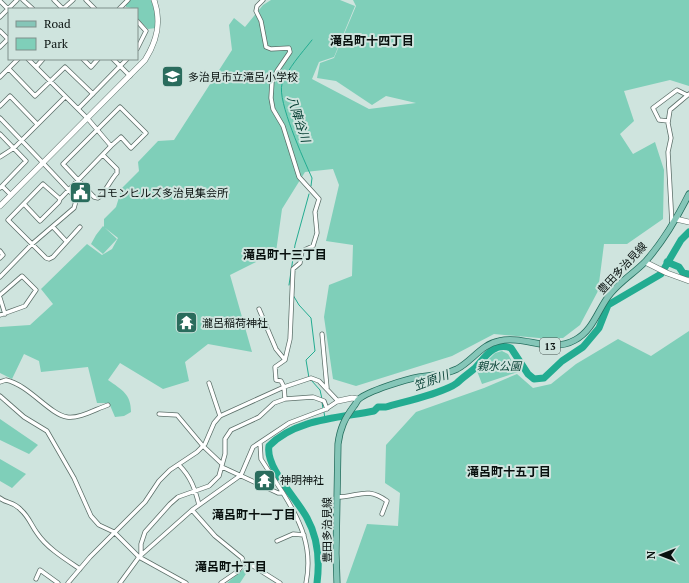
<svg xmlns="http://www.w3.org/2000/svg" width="689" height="583" font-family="'PT Serif','Noto Sans JP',serif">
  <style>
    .green { fill: #7fcfb9 }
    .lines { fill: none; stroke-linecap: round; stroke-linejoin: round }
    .stream { stroke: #23ac91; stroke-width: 1 }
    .river { stroke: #23ac91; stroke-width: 7 }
    .street-casing { stroke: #5c6f69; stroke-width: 5 }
    .secondary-casing { stroke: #5c6f69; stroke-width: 6 }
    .primary-casing { stroke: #256e5e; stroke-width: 7 }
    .street { stroke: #fff; stroke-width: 3.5 }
    .secondary { stroke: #fff; stroke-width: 5 }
    .primary { stroke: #85c6b8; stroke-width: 5.5 }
    .labels { text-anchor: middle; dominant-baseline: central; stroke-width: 4; stroke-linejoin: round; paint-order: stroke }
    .shield { fill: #cfe4de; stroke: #44504d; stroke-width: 1 }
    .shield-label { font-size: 10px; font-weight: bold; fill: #09110f }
    .poi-label { font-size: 11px; fill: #09110f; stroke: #cfe4de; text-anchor: start }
    .street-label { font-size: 11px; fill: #09110f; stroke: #cfe4de }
    .park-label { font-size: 11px; font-style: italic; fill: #0d4539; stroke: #cfe4de }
    .neighbourhood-label { font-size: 12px; font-weight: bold; fill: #09110f; stroke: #cfe4de }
    .water-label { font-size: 12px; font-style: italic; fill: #0b4338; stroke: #cfe4de }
  </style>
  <rect width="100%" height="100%" fill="#cfe4de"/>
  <path class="green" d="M 130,0 L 151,0 L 155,11 L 156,28 L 148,29 L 137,18 L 137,9 L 126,7 L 126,4 Z
    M 271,0 L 340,0 L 355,6 L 334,57 L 319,62 L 312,79 L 369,109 L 416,103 L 386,96 L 372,105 L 336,81 L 317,78 L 320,63 L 334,58 L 356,6 L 353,0 L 689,0 L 689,86 L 670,80 L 624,91 L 634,121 L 620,134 L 633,154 L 655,142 L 664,170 L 663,219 L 627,244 L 604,244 L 598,291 L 580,325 L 563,338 L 539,338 L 494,334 L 452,356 L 356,386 L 333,379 L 324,317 L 329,285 L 352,276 L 353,245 L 326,241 L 339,185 L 333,169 L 305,172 L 282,209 L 276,252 L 230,275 L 252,352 L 208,344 L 185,362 L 189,381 L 163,389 L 120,363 L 108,380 C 122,390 131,394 131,412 L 124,416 L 115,417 L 109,403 L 97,403 L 88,367 L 41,372 L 39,361 L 24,354 L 12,379 L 0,373 L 0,327 L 30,325 L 53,304 L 41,289 L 87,244 L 102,255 L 112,249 L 118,238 L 104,227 L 104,219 L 116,207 L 122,188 L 139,171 L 138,162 L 158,141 L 174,140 L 232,50 L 229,25 L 234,18 L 245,27 L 263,5 Z
    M 103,226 L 117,239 L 103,254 L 91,244 L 96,235 Z
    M 689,331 L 689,583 L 346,583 L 367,524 L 398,526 L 400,493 L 385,483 L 386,445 L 416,412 L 484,388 L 517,374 L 533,388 L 551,384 L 576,364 L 618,339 L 651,356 Z
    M 502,351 L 508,354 L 518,372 L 482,384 L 477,371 L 495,353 Z
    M 0,420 L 0,419 L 38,445 L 29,454 L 0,440 Z
    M 0,459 L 26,474 L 12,488 L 0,481 Z
    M 245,568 L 249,569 L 240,583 L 227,583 Z"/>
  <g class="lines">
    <path class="stream" d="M 311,186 L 312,178 C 304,160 277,101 282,84 C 288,68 301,54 312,40
      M 289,285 L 295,245 L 309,194
      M 293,295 L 299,305 L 311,318 L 315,351 L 306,360 L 309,378
      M 311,380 L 320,390 L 322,399
      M 322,402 L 323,409
      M 324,412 L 325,419"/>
    <path class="river" d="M 667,262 L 679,267 L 683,273 L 689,274
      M 317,583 C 320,560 318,538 307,518 C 297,499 265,467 269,446 C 295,419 339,418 374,411 L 378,407 L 386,407 C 403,402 444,393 457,383 C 462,378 468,374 474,369 C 484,359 493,341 511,348 L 528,374 L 534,379 L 544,378 L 562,361 L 583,347 L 599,328 L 608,305 L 661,274 L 681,240 L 689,232"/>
    <defs>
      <path id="street" d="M 23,0 L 33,9
        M 54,0 L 63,9
        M 86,0 L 95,9
        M 263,0 L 257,6 L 256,11 L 261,21 L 266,47 L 271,49 L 289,48 L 290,52 L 277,71 L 272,82 L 271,98 L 273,109 L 283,126 L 299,177 L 319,199 L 315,212 L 317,233 L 313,246 L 302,251 L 300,263 L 293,269 L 290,339 L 285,360 L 275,367 L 276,380 L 281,381 L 284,387 L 285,399
        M 0,1 L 8,9
        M 63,9 L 73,0
        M 119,9 L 128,0
        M 0,17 L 17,0
        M 137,21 L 146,31 L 137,49
        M 0,31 L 9,40
        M 0,47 L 9,38
        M 28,59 L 88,119 L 111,146 L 60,199
        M 83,59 L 91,67 L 98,59
        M 113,59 L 130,76
        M 36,67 L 43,59
        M 9,69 L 35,96 L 65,67 L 93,94
        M 0,77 L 18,59
        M 0,106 L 10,96 L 37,124
        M 78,109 L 127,59
        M 0,118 C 25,144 50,170 74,196 L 76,201 L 74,208 L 32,244 L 0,277
        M 668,121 L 659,120 L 653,108 L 677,90 L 687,95
        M 0,134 L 26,161 L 0,188
        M 103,155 L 117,169 L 117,173 C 111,179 103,196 98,198 L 94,197 L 63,164 L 120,107 L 146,133 L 131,148 L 121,137 L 111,146
        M 0,157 L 14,148 L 65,97
        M 2,186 L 11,195
        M 24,204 L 40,221 L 59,202 L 60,199 L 43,184 L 8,220 L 46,258 L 49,259 L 53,257 L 80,227
        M 672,224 L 668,152 L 671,138 L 668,123 L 670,110 L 689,94
        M 53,227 L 66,241
        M 0,251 L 3,255 L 0,258
        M 0,295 L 22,276 L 36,290 L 25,306 L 0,315
        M 0,298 L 5,314
        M 259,309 L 276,349 L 285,360
        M 322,334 L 327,388
        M 0,382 L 6,380 C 29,385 49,414 67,417 C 79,419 96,409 108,405
        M 209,383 L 220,416
        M 0,396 L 24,417 L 47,431 L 74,478 L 91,516 L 99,525 L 114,532 L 139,557 L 186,583
        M 159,414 L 177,415 L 203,446 L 222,464
        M 260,443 L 261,459 L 283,493
        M 179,465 C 191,477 195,489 199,505
        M 222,467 L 278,493 L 283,493 C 301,522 313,548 306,583
        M 337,497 C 359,497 366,486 387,501 L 382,514
        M 0,498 C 7,504 13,501 21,510 C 29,517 31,525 37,533 C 47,548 65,559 80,569
        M 192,510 L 215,536 L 242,558 L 244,563 L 253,566 L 280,583
        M 277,541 L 293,534 L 304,535
        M 141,556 L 141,544 L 145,532 L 170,504 L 178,497 L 209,486 L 219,476 L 225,454 L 225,439 L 231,430 L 259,417 L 274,403 L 285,399 L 313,397 L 324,401 L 327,409
        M 36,579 L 40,570 L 58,583
        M 68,583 L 90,557 L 145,502 L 159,481 L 170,470 L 197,452 L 205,444 L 214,423 L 220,416 L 284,387 L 311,378 L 319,381 L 338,401 L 326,409 L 289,423 L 253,447 L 241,475 L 192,510 L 139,557 L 120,583
        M 221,583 L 237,572 L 244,563"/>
      <path id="secondary" d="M 0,206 L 145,60 C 157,41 162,22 154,0
        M 676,219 L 689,222
        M 645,262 L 667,273 L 689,281
        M 338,401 L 352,398 L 358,399"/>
      <path id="primary" d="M 337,583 L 336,553 L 338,444 C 340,428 345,418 354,406 C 356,404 357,400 359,399 C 368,391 407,379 419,377 C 432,375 445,375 457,369 C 472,361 482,344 499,341 C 525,335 550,354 575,340 C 594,330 598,308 611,293 C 621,281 634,273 645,262 C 663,242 677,218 689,194"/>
    </defs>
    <use href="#street" class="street-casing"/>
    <use href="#secondary" class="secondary-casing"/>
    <use href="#primary" class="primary-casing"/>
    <use href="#street" class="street"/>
    <use href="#secondary" class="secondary"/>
    <use href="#primary" class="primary"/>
  </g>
  <defs>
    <symbol id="school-square" viewBox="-11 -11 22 22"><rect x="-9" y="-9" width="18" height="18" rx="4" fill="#2a6c5d" stroke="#cfe4de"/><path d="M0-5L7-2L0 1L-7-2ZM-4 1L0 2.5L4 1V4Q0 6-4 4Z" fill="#fff"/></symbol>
    <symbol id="civic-square" viewBox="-11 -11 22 22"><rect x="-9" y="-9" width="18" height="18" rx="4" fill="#2a6c5d" stroke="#cfe4de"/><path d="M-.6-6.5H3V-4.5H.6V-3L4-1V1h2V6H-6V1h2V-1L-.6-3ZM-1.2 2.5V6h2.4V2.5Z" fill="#fff"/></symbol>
    <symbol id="temple-square" viewBox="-11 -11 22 22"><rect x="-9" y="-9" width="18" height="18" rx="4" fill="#2a6c5d" stroke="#cfe4de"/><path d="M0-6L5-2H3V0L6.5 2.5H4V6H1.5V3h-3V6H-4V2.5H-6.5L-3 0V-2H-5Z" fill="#fff"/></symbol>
  </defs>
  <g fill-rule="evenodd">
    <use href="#school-square" x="160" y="64" width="25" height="25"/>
    <use href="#civic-square" x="68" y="180" width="25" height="25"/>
    <use href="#temple-square" x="174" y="310" width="25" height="25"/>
    <use href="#temple-square" x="252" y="468" width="25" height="25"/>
  </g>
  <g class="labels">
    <rect class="shield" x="540" y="338" width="20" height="16" rx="3"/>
    <g class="shield-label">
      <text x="550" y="346">13</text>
    </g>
    <g class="poi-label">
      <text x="188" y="77">多治見市立滝呂小学校</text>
      <text x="96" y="193">コモンヒルズ多治見集会所</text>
      <text x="202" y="323">瀧呂稲荷神社</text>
      <text x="280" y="480">神明神社</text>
    </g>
    <g class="street-label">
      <text transform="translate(622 268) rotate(-47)">豊田多治見線</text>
      <text transform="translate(327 530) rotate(-90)">豊田多治見線</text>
    </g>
    <g class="park-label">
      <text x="499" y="366">親水公園</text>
    </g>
    <g class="neighbourhood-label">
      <text x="372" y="40">滝呂町十四丁目</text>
      <text x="285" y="254">滝呂町十三丁目</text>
      <text x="509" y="471">滝呂町十五丁目</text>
      <text x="254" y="514">滝呂町十一丁目</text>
      <text x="231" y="566">滝呂町十丁目</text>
    </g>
    <g class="water-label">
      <text transform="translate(299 119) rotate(72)">八陣谷川</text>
      <text transform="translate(431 380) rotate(-20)">笠原川</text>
    </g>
  </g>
  <rect x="8" y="8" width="130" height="52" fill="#cfe4de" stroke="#80908b"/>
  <rect x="16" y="21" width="20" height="6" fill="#85c6b8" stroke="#80908b"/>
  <text x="44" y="28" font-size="12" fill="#09110f">Road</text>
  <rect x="16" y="38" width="20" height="12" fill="#7fcfb9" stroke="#80908b"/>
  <text x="44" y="48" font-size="12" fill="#09110f">Park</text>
  <g transform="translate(661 555) rotate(270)" stroke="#cfe4de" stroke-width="3" paint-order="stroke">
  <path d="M0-3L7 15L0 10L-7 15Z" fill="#09110f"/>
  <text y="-6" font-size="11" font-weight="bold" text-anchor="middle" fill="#09110f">N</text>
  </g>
</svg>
